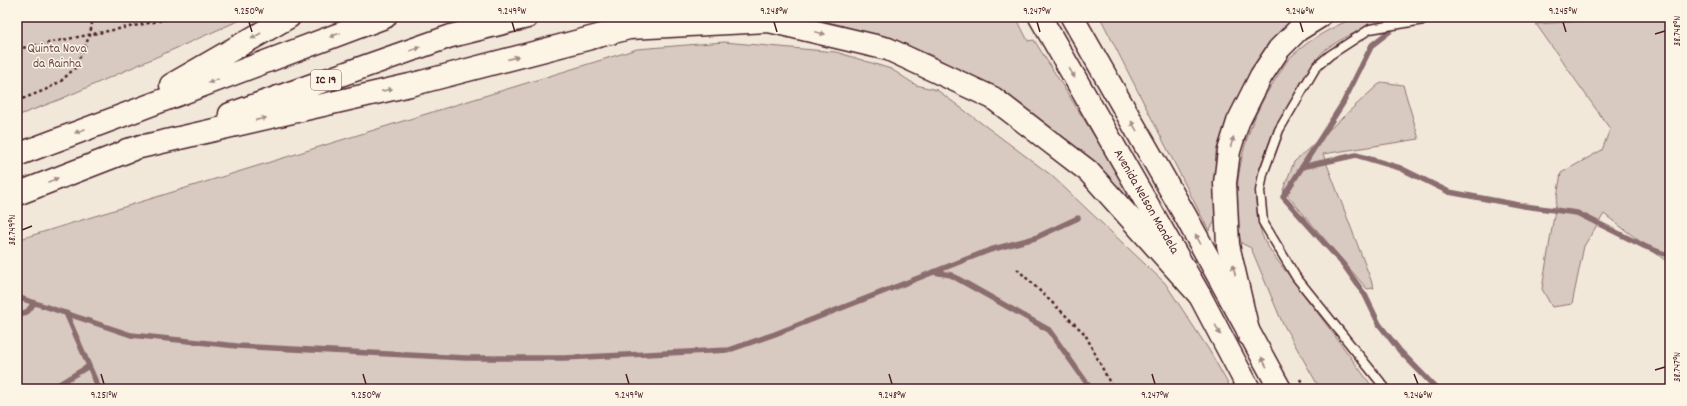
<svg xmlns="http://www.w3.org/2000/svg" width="1687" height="406" font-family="Dekko,sans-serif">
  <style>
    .green { fill: #d8cac0; stroke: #917476 }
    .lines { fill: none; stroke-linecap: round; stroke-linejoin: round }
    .stream { stroke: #8b6d6f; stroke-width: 5.5 }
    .lane-casing { stroke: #4a1f2b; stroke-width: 11 }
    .secondary-casing { stroke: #4a1f2b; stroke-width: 25 }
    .highway-casing { stroke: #4a1f2b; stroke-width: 25 }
    .path { stroke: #4a1f2b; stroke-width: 2.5; stroke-dasharray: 3 3; stroke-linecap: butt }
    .lane { stroke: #fcf5e5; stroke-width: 8 }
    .secondary { stroke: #fcf5e5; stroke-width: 22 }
    .highway { stroke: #fcf5e5; stroke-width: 22 }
    .oneway { fill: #a38a88 }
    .ticks { fill: none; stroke: #4a1f2b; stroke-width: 1.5 }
    .labels { text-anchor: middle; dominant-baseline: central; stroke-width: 3; stroke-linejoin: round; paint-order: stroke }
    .shield { fill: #fcf5e5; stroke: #7f5f63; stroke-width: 1 }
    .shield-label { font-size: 12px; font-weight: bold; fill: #4a1f2b }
    .park-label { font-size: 13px; fill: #6e4a50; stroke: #fcf5e5 }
    .street-label { font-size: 13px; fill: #4a1f2b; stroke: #fcf5e5 }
    .neatline { fill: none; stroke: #4a1f2b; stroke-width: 1.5 }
    .ticks-label { font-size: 10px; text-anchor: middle; fill: #4a1f2b }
  </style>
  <rect width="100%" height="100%" fill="#f1e8da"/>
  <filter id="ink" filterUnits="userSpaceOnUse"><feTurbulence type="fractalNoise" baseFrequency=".025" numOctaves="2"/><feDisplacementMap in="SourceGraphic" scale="8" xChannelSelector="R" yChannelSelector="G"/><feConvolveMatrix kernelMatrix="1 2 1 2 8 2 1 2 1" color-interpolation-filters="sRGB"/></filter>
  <g filter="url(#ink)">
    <path class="green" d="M 17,17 L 247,17 L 61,99 L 17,116 Z
      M 810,17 L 1016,17 L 1028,41 L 1034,40 L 1129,191 L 1128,203 L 989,87 L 931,55 L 880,36 Z
      M 1100,17 L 1304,17 L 1280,34 L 1251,70 L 1229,118 L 1216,151 L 1215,221 L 1209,231 Z
      M 1356,17 L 1438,17 C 1394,21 1364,23 1326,49 C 1307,63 1262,154 1257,179 C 1254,194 1257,220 1262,235 C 1269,252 1287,272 1298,287 C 1324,321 1349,355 1374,389 L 1320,389 L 1282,322 L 1251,248 L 1241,243 C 1228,188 1245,123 1277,77 C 1282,70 1286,60 1293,55 C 1311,38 1333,27 1356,17 Z
      M 1652,17 L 1670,17 L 1670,264 L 1604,214 L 1584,246 L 1572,304 L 1552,307 L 1542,289 L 1561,173 L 1602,150 L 1610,129 L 1536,24 Z
      M 724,42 L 836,52 L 891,69 L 916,85 L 937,90 L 1051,175 L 1165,283 L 1209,350 L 1231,389 L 17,389 L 17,240 L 637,49 Z
      M 1381,82 L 1403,85 L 1419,139 L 1323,154 L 1374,288 L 1367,289 L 1283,190 L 1294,162 Z"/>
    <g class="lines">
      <path class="stream" d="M 1390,31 L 1372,45 L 1343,103 L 1283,197 L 1343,264 L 1365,295 L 1379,324 L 1400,351 L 1437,389
        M 1302,167 L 1356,155 L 1400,168 L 1449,192 L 1524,206 L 1577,213 L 1646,247 L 1670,256
        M 934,272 L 951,275 L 1049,330 L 1091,389
        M 17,297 L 131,335 L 237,346 L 466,358 L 564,358 L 729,350 L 775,334 L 990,250 L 1035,238 L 1078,218
        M 66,313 L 99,389
        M 17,317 L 28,311 L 34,303
        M 51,389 L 89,366"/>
      <defs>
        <path id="lane" d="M 1386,389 L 1296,277 L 1263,222 L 1260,191 L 1263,174 L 1279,130 L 1316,67 L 1330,55 L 1370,29 L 1441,17"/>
        <g id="secondary">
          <path id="s1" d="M 1040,17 L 1200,296 L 1249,389"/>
          <path d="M 1072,17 L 1186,217 L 1280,389"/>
        </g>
        <path id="highway" d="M 171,85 L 289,17
          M 230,114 L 451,36 L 527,17
          M 127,150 L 410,85 L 629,28 L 769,21 L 888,49 L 993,98 L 1088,171 L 1200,296
          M 17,155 L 385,17
          M 17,194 L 141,146
          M 1249,335 L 1228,245 L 1225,183 L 1229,151 L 1238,122 L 1261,76 L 1279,49 L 1298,30 L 1319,17"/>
      </defs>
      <use href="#lane" class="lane-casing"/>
      <use href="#secondary" class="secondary-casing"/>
      <use href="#highway" class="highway-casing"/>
      <path class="path" d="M 17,49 L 179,17
        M 17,101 L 45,90 L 61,81 L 75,68 L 90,35 L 93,17
        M 1017,269 L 1085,334 L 1113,389
        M 1300,379 L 1305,389"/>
      <use href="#lane" class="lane"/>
      <use href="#secondary" class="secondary"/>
      <use href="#highway" class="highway"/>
    </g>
    <defs><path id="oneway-solid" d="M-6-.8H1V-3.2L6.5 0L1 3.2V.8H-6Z"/></defs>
    <g class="oneway">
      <use href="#oneway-solid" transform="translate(820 33) rotate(14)"/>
      <use href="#oneway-solid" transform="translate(335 35) rotate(160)"/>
      <use href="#oneway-solid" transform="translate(256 36) rotate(150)"/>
      <use href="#oneway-solid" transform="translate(415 49) rotate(-19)"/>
      <use href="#oneway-solid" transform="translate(513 58) rotate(-15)"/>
      <use href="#oneway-solid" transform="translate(1072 73) rotate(60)"/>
      <use href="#oneway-solid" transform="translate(213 81) rotate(160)"/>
      <use href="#oneway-solid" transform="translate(387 90) rotate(-13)"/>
      <use href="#oneway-solid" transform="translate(261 119) rotate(-13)"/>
      <use href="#oneway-solid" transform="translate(1134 126) rotate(-120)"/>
      <use href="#oneway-solid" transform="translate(80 131) rotate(159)"/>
      <use href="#oneway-solid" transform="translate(1232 142) rotate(-74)"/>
      <use href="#oneway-solid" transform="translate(53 180) rotate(-22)"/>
      <use href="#oneway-solid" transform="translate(1198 239) rotate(-118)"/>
      <use href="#oneway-solid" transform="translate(1234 270) rotate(-104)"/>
      <use href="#oneway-solid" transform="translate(1218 330) rotate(62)"/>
      <use href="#oneway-solid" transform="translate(1264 362) rotate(-119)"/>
    </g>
  </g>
  <path class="ticks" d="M 249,22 L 252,32M 512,22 L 515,32M 774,22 L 777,32M 1037,22 L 1040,32M 1300,22 L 1303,32M 1563,22 L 1566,32M 1655,34 L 1665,31M 22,230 L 32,226M 1655,370 L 1665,367M 101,374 L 104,384M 363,374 L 366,384M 626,374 L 629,384M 889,374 L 892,384M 1152,374 L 1155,384M 1414,374 L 1418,384"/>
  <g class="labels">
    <rect class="shield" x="311" y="70" width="30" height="20" rx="3"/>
    <g class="shield-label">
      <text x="326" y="80">IC 19</text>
    </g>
    <g class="park-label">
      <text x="57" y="49">Quinta Nova<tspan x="57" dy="15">da Rainha</tspan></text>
    </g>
    <g class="street-label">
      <text stroke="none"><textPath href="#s1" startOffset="213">Avenida Nelson Mandela</textPath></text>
    </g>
  </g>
  <rect width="1687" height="406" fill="none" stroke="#fcf5e5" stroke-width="44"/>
  <rect x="22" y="22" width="1643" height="362" class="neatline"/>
  <g class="ticks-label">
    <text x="249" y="14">9.250°W</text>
    <text x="512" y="14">9.249°W</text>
    <text x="774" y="14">9.248°W</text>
    <text x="1037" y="14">9.247°W</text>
    <text x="1300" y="14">9.246°W</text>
    <text x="1563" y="14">9.245°W</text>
    <text transform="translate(1676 31) rotate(-90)" y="4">38.748°N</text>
    <text transform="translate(11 230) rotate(-90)" y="4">38.749°N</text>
    <text transform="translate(1676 367) rotate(-90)" y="4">38.747°N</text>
    <text x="104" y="398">9.251°W</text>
    <text x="366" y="398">9.250°W</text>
    <text x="629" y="398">9.249°W</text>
    <text x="892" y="398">9.248°W</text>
    <text x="1155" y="398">9.247°W</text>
    <text x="1418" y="398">9.246°W</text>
  </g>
</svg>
